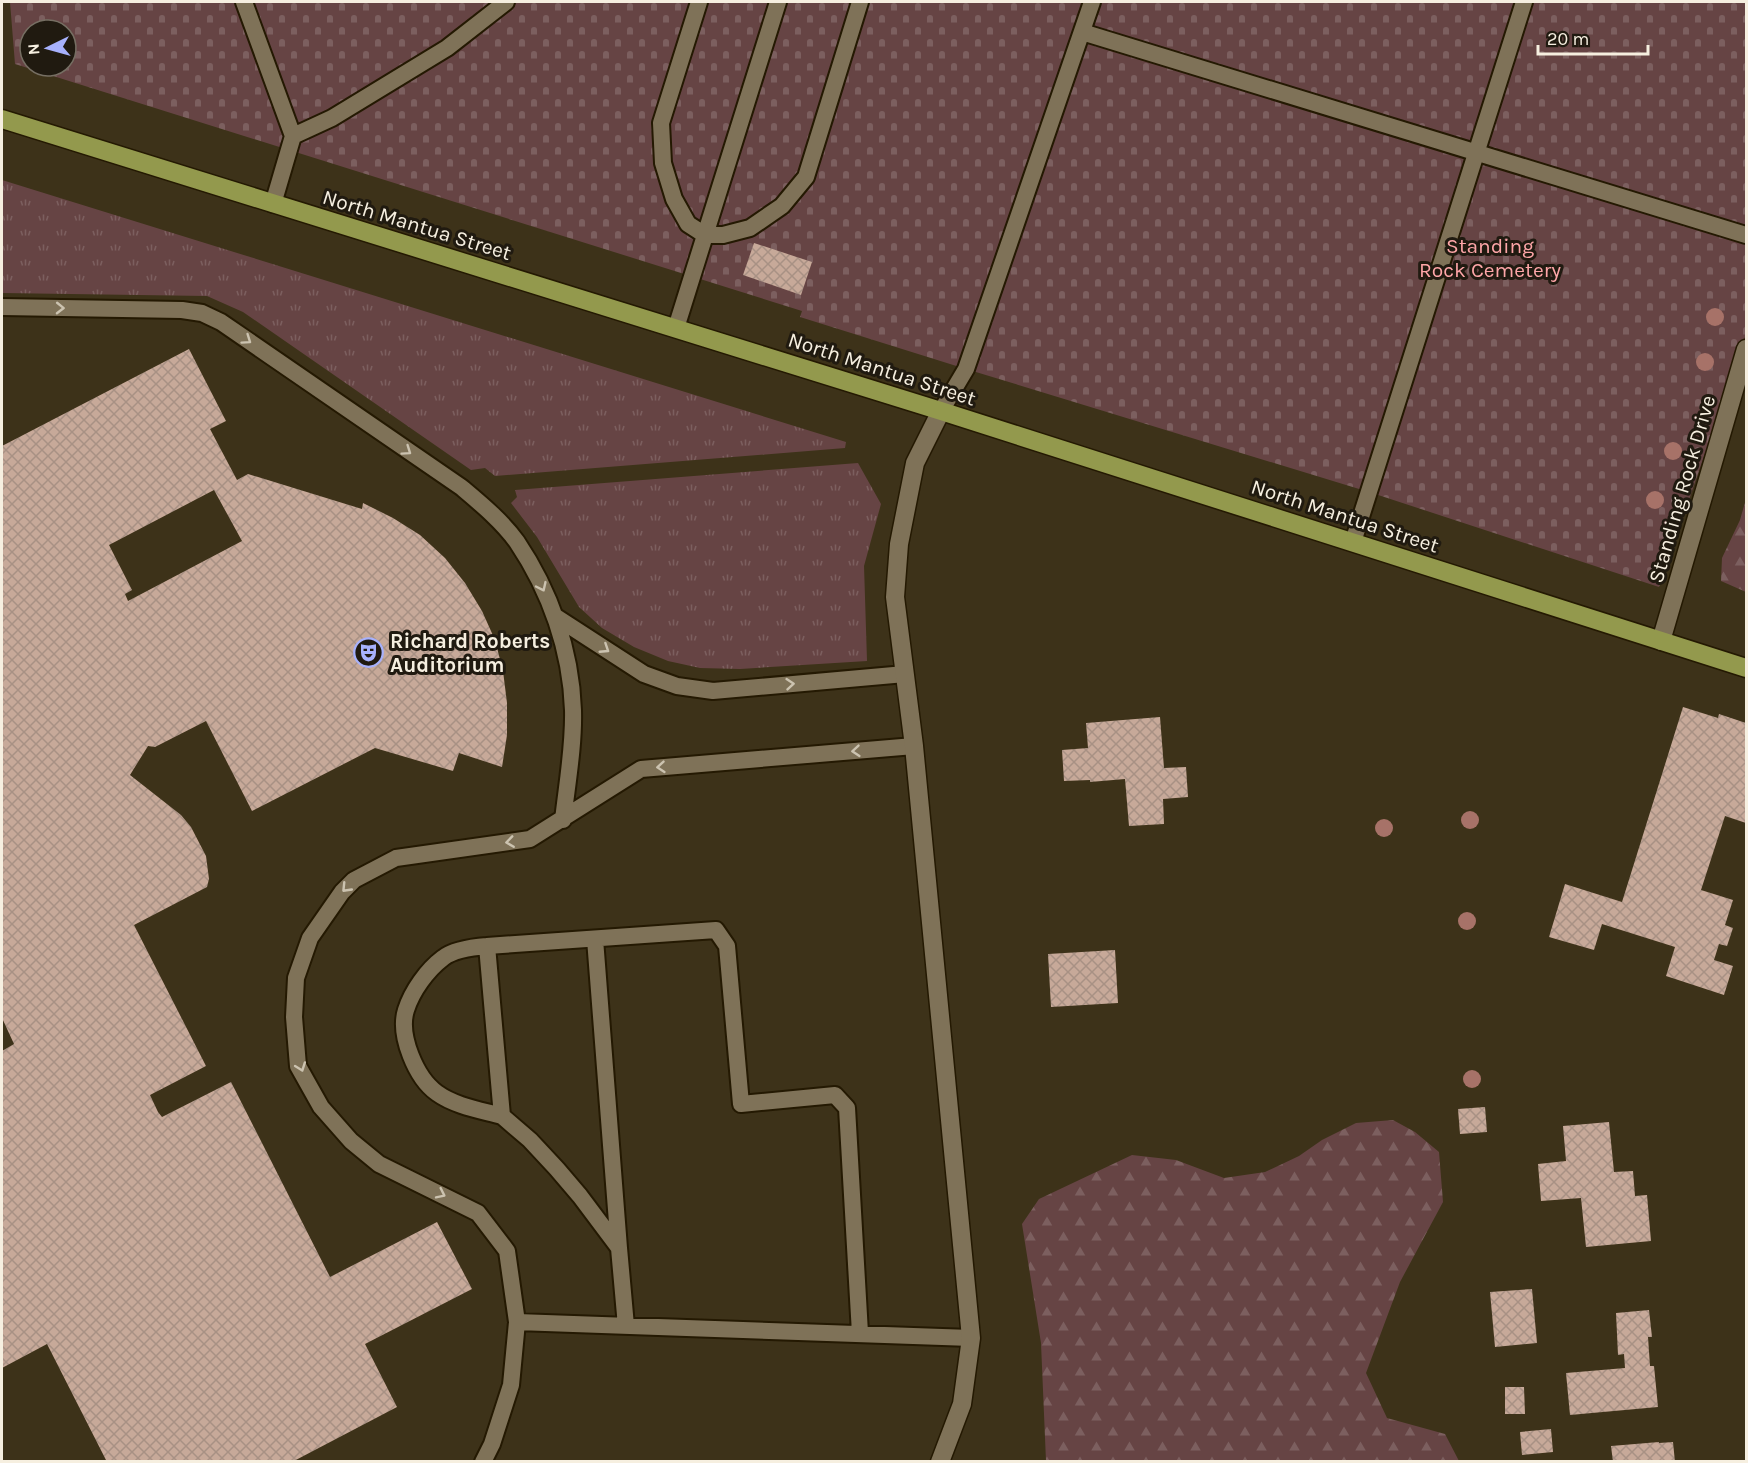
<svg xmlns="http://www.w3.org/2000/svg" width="1748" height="1463" font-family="Karla,sans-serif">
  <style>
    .grass { fill: url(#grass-tufts) }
    .forest { fill: url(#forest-firs) }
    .cemetery { fill: url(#cemetery-stones); fill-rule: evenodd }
    .building { fill: url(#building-cross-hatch); fill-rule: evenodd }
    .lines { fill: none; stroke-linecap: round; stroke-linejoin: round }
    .lane-casing { stroke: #241902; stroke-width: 20 }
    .street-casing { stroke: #241902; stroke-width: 21 }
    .primary-casing { stroke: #241902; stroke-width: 21 }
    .lane { stroke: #7f7258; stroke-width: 16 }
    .street { stroke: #7f7258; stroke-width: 18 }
    .primary { stroke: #93994d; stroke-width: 18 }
    .tree { fill: #a77268 }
    .oneway { stroke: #ccc3b0 }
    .labels { text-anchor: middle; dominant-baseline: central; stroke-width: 6; stroke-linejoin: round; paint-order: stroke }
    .street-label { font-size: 21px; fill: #f6efe0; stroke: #201a10 }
    .park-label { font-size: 21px; fill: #fea6a8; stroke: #201a10 }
    .poi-label { font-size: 21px; font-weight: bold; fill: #f6efe0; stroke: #201a10; text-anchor: start }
  </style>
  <defs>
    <pattern id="grass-tufts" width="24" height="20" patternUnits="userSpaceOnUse" patternTransform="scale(1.5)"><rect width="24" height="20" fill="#644"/><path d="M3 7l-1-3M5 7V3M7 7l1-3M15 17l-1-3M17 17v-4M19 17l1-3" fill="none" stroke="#7c5f5f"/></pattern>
    <pattern id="forest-firs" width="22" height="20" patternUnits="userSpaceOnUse" patternTransform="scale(1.5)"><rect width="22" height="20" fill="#644"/><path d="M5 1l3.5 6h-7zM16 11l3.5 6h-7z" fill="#7c5f5f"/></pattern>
    <pattern id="cemetery-stones" width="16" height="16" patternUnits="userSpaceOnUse" patternTransform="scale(1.5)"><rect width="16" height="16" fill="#644"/><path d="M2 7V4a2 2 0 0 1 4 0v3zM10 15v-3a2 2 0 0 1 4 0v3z" fill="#7c5f5f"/></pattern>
    <pattern id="building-cross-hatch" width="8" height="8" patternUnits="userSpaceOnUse" patternTransform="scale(1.5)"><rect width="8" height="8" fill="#c7a999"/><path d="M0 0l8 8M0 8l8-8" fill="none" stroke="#a89184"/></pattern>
  </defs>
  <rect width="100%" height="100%" fill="#3d3219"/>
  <path class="grass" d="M 2,180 L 846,442 L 845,448 L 495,476 L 485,468 L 471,470 L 243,312 L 207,296 L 2,293 Z
    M 858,463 L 881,504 L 864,566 L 867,661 L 740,669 L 700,668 L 668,661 L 634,647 L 602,628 L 579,607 L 537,537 L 511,503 L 517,497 L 515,490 Z"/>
  <path class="forest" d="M 1746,499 L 1746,592 L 1721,581 L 1722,558 L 1740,520 Z
    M 1393,1120 L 1415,1132 L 1439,1152 L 1443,1202 L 1400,1282 L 1366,1373 L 1387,1418 L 1445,1434 L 1459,1461 L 1046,1461 L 1041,1343 L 1022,1224 L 1039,1199 L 1132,1155 L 1176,1160 L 1224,1178 L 1265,1172 L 1299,1156 L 1322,1140 L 1356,1123 Z"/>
  <path class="cemetery" d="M 10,2 L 1746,2 L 1746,334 L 1659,587 L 1369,492 L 966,369 L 800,317 L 802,311 L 15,64 ZM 30,30 L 66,30 L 66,66 L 30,66 Z"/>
  <path class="building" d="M 754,243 L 812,262 L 801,295 L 743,275 Z
    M 189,349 L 226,421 L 210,429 L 237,480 L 248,474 L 362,509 L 363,503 L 393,518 L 420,535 L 445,558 L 465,583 L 482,611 L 495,640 L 503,671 L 507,703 L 507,735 L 502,767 L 459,753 L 453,771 L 375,748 L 252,811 L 206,721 L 155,747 L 148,746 L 130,775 L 181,815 L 191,827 L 206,856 L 209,879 L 207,887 L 134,925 L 206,1066 L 150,1095 L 158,1112 L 162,1117 L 231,1082 L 330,1277 L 437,1222 L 472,1289 L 365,1344 L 397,1407 L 292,1462 L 107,1462 L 47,1344 L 2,1368 L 2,1051 L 14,1044 L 2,1018 L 2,446 ZM 214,490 L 242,541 L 128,601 L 125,594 L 132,590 L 109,545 Z
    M 1683,707 L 1718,718 L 1719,714 L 1746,723 L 1746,823 L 1725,816 L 1701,890 L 1733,900 L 1725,925 L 1733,928 L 1727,946 L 1719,944 L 1714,960 L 1733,966 L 1724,995 L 1666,976 L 1675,947 L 1602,924 L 1594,950 L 1549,937 L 1565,884 L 1622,902 Z
    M 1160,717 L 1164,768 L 1186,767 L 1188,797 L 1163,799 L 1164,824 L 1129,826 L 1125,779 L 1090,782 L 1090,780 L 1064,781 L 1062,750 L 1088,748 L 1086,723 Z
    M 1115,950 L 1118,1003 L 1051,1007 L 1048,954 Z
    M 1485,1107 L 1487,1132 L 1460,1134 L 1458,1109 Z
    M 1609,1122 L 1614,1172 L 1633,1171 L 1635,1196 L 1647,1195 L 1651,1241 L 1586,1247 L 1581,1198 L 1541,1201 L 1538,1164 L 1566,1161 L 1563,1126 Z
    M 1532,1289 L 1537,1343 L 1495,1347 L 1490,1292 Z
    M 1649,1310 L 1652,1337 L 1648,1337 L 1650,1366 L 1654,1366 L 1658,1407 L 1570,1415 L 1566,1373 L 1625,1368 L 1624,1354 L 1618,1355 L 1616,1313 Z
    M 1505,1387 L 1524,1387 L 1525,1414 L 1505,1414 Z
    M 1551,1429 L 1553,1452 L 1522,1455 L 1520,1432 Z
    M 1659,1442 L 1659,1443 L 1673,1442 L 1675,1462 L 1613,1462 L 1611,1446 Z"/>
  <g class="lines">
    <defs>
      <path id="lane" d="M 244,2 L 293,136 L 273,204
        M 699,2 L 661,123 L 663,163 L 674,199 L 688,224 L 705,235 L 723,235 L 750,228 L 782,206 L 806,177 L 860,2
        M 1082,32 L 1746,235
        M 293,136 L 332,118 L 447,48 L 506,2
        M 2,307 L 182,310 L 202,313 L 221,322 L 461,487 C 480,503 502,521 517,542 C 550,591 571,650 573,710 C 574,746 567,784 563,820
        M 676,328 L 778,2
        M 941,411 L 966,369 L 1092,2
        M 1353,542 L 1524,2
        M 556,617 L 644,674 L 677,686 L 713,691 L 905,674
        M 595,939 L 619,1248
        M 487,946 L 502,1116 C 480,1110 455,1106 437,1093 C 416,1078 398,1035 406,1010 C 412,991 427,970 443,958 C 453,950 474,947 487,946 L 716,930 L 727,946 L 741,1104 L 835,1095 L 847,1108 L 860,1333
        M 502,1116 L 530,1140 L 557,1169 L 580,1196 L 619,1248 L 626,1326
        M 517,1322 L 971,1338
        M 483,1462 L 492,1444 L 511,1385 L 517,1322 L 507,1251 L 478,1213 L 379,1164 L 351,1141 L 321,1107 L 298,1066 L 294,1017 L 296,978 L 310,938 L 342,892 L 354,880 L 396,858 L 530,839 L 641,769 L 914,746"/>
      <path id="street" d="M 1661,641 L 1746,349
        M 940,1462 L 962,1404 L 971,1338 L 914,746 L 895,597 L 899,544 L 915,463 L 941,411"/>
      <path id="primary" d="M 2,119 L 941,411 L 1746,668"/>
    </defs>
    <use href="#lane" class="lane-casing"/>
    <use href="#street" class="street-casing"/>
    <use href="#primary" class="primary-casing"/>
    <use href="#lane" class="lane"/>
    <use href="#street" class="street"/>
    <use href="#primary" class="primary"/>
  </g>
  <g class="tree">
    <circle cx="1715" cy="317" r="9"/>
    <circle cx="1705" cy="362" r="9"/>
    <circle cx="1673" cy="451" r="9"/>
    <circle cx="1655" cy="500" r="9"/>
    <circle cx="1470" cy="820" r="9"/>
    <circle cx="1384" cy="828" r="9"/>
    <circle cx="1467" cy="921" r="9"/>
    <circle cx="1472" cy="1079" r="9"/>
  </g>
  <defs><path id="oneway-chevron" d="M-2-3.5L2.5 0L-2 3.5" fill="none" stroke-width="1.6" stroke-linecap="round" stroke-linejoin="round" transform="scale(1.5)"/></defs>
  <g class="oneway">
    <use href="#oneway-chevron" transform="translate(60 308) rotate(1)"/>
    <use href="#oneway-chevron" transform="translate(247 340) rotate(35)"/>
    <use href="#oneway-chevron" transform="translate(407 451) rotate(35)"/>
    <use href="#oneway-chevron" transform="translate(542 587) rotate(65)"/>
    <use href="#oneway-chevron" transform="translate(605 649) rotate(33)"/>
    <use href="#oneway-chevron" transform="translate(790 684) rotate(-5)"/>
    <use href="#oneway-chevron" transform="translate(856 751) rotate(175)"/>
    <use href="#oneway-chevron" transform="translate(661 767) rotate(175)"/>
    <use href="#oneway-chevron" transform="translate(510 842) rotate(172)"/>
    <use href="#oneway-chevron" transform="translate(346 888) rotate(134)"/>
    <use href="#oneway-chevron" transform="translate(301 1067) rotate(70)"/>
    <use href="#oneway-chevron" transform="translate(441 1194) rotate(26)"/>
  </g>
  <defs>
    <symbol id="theatre-ring" viewBox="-11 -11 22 22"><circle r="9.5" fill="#201a10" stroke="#a7b1fc" stroke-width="1.5"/><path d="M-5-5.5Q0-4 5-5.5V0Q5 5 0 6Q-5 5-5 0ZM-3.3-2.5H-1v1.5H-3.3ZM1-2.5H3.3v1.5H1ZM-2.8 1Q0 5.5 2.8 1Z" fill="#a7b1fc"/></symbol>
  </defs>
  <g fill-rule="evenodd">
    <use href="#theatre-ring" x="352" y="636" width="33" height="33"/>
  </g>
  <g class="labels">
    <g class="street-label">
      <text transform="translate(417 225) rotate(17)">North Mantua Street</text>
      <text transform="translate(882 369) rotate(18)">North Mantua Street</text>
      <text transform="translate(1682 489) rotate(-74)">Standing Rock Drive</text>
      <text transform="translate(1345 516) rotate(18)">North Mantua Street</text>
    </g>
    <g class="park-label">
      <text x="1490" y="246">Standing<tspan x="1490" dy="24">Rock Cemetery</tspan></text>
    </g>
    <g class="poi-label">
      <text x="390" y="641">Richard Roberts<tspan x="390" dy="24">Auditorium</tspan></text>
    </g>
  </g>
  <rect width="1748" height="1463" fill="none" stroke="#f6efe0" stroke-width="6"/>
  <g transform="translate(48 48) rotate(265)"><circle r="28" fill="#201a10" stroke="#766f63" stroke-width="1.5"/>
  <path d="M0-4.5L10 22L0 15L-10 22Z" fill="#a7b1fc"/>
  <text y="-9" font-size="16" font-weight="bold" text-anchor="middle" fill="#f6efe0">N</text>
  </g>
  <path d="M1538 45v9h110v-9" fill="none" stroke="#f6efe0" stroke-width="3"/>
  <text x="1547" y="45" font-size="18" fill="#f6efe0" stroke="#201a10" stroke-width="4.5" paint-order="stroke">20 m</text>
</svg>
